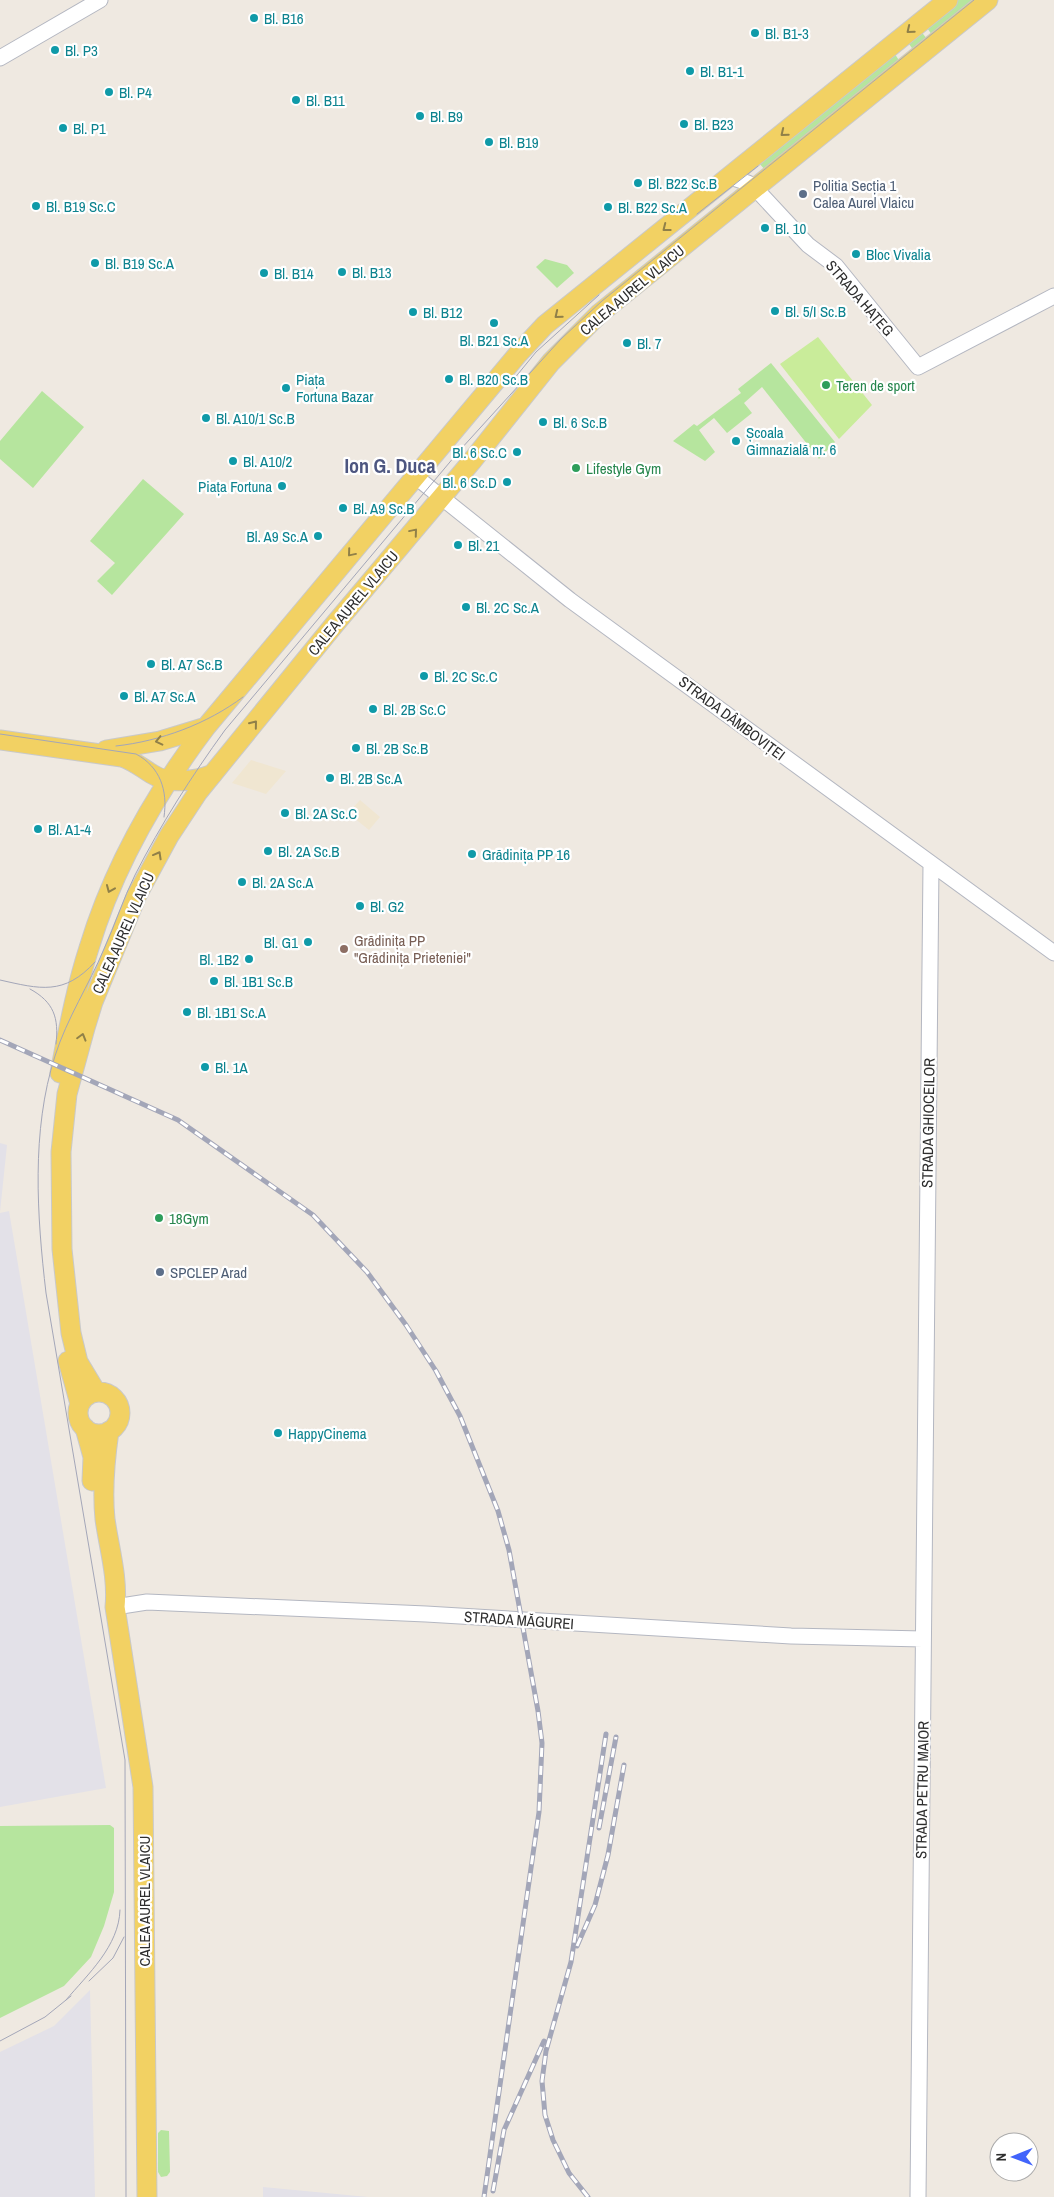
<svg xmlns="http://www.w3.org/2000/svg" width="1054" height="2197" font-family="'Archivo Narrow',sans-serif">
  <style>
    .industrial { fill: #e3e1e8 }
    .education { fill: #f0e6d1 }
    .green { fill: #b6e59e }
    .pitch { fill: #c9ec9a }
    .lines { fill: none; stroke-linecap: round; stroke-linejoin: round }
    .minor-casing { stroke: #b4b7c1; stroke-width: 17 }
    .major-casing { stroke: #c9c9c9; stroke-width: 21 }
    .minor { stroke: #fff; stroke-width: 15 }
    .major { stroke: #f2d163; stroke-width: 19 }
    .tram { stroke: #a3a6b8; stroke-width: 1 }
    .rail-casing { stroke: #a3a6b8; stroke-width: 5 }
    .rail { stroke: #fff; stroke-width: 3; stroke-dasharray: 9; stroke-linecap: butt }
    .oneway { stroke: #908048 }
    .culture-dot { fill: #0f9aa8; stroke: #fff; stroke-width: 2 }
    .service-dot { fill: #5c6f8a; stroke: #fff; stroke-width: 2 }
    .leisure-dot { fill: #2e9e5b; stroke: #fff; stroke-width: 2 }
    .education-dot { fill: #8d6e63; stroke: #fff; stroke-width: 2 }
    .labels { text-anchor: middle; dominant-baseline: central; stroke-width: 4.5; stroke-linejoin: round; paint-order: stroke }
    .culture-label { font-size: 15px; fill: #0d838f; stroke: #fff; text-anchor: start }
    .service-label { font-size: 15px; fill: #4e5e75; stroke: #fff; text-anchor: start }
    .street-label { font-size: 15px; fill: #2e2e2e; stroke: #fff }
    .leisure-label { font-size: 15px; fill: #27864d; stroke: #fff; text-anchor: start }
    .education-label { font-size: 15px; fill: #785e54; stroke: #fff; text-anchor: start }
    .district-label { font-size: 20px; font-weight: bold; fill: #4d5680; stroke: #fff }
  </style>
  <rect width="100%" height="100%" fill="#efe9e1"/>
  <path class="industrial" d="M 0,1143 L 7,1145 L 0,1212 Z
    M 9,1211 L 106,1788 L 0,1807 L 0,1213 Z
    M 90,1990 L 95,2197 L 0,2197 L 0,2052 L 54,2026 Z
    M 263,2187 L 368,2197 L 263,2197 Z"/>
  <path class="education" d="M 251,760 L 286,771 L 266,794 L 232,783 Z
    M 360,800 L 380,817 L 369,830 L 348,813 Z"/>
  <path class="green" d="M 956,0 L 976,0 L 932,35 L 925,25 Z
    M 920,30 L 927,39 L 914,51 L 907,41 Z
    M 893,51 L 900,62 L 766,171 L 758,162 Z
    M 545,259 L 567,265 L 574,273 L 557,288 L 536,267 Z
    M 771,363 L 835,442 L 819,459 L 762,387 L 744,403 L 752,413 L 727,433 L 714,418 L 699,430 L 715,452 L 705,461 L 673,441 L 694,424 L 697,426 L 741,393 L 738,389 Z
    M 42,391 L 84,427 L 33,488 L 0,459 L 0,441 Z
    M 143,479 L 184,514 L 112,595 L 97,581 L 115,563 L 90,541 Z
    M 110,1825 L 114,1828 L 114,1892 L 104,1926 L 91,1957 L 64,1986 L 0,2018 L 0,1826 Z
    M 161,2130 L 169,2131 L 170,2172 L 167,2176 L 161,2177 L 158,2172 L 158,2133 Z"/>
  <path class="pitch" d="M 818,337 L 872,405 L 839,439 L 780,364 Z"/>
  <g class="lines">
    <defs>
      <path id="minor" d="M 0,58 L 100,0
        M 730,177 L 748,183 L 756,189 L 808,245 L 836,266 L 918,367 L 1054,296
        M 416,477 L 570,600 L 1054,953
        M 115,1607 L 147,1602 L 426,1614 L 791,1636 L 923,1639
        M 918,2197 L 931,864"/>
      <path id="major" d="M 0,740 L 122,757 C 134,761 142,768 152,774 C 169,785 196,781 213,774
        M 106,750 L 160,741 L 206,727
        M 60,1073 C 68,1032 76,988 89,948 C 113,868 156,793 206,727 L 518,354 L 545,325 L 948,0
        M 68,1361 L 80,1404
        M 96,1392 L 78,1362 L 71,1333 L 62,1249 L 61,1152 L 67,1094 L 85,1028 L 93,1002 L 137,895 L 169,836 L 198,792 L 334,625 L 472,461 L 551,362 L 599,314 L 988,0
        M78 1413a21 21 0 1 1 42 0a21 21 0 1 1-42 0Z
        M 85,1428 L 93,1457 L 92,1481
        M 109,1431 C 105,1459 102,1490 105,1519 C 109,1548 118,1577 115,1607 L 143,1787 L 147,2197"/>
    </defs>
    <use href="#minor" class="minor-casing"/>
    <use href="#major" class="major-casing"/>
    <use href="#minor" class="minor"/>
    <use href="#major" class="major"/>
    <path class="tram" d="M 697,214 L 758,166
      M 509,385 L 536,352 L 599,295
      M 0,734 L 136,754 C 160,767 168,790 164,817
      M 116,746 C 161,741 207,724 243,697
      M 0,980 C 40,989 64,996 95,962
      M 30,989 C 54,1002 59,1018 56,1044
      M 89,1981 L 113,1958 L 124,1937
      M 66,2000 C 88,1974 119,1946 120,1910
      M 0,2041 L 45,2017 L 71,1996
      M 126,2197 L 125,1760 L 46,1293 C 37,1216 31,1131 55,1056 C 67,1018 89,985 104,949 C 115,925 123,899 135,875 C 161,824 191,777 225,730 L 460,450 L 561,339 L 602,301 L 974,0"/>
    <defs>
      <path id="rail" d="M 0,1040 L 178,1120 L 313,1215 L 367,1272 L 406,1325 L 436,1371 L 460,1416 L 498,1511 L 509,1550 L 538,1711 L 542,1743 L 539,1812 L 484,2197
        M 599,1828 L 616,1737
        M 577,1946 L 595,1905 L 608,1855 L 624,1765
        M 493,2191 L 504,2130 L 544,2041
        M 588,2197 L 569,2173 L 553,2140 L 545,2115 L 542,2081 L 546,2051 L 571,1962 L 606,1734"/>
    </defs>
    <use href="#rail" class="rail-casing"/>
    <use href="#rail" class="rail"/>
  </g>
  <defs><path id="oneway-chevron" d="M-2-3.5L2.5 0L-2 3.5" fill="none" stroke-width="1.6" stroke-linecap="round" stroke-linejoin="round" transform="scale(1.25)"/></defs>
  <g class="oneway">
    <use href="#oneway-chevron" transform="translate(910 30) rotate(141)"/>
    <use href="#oneway-chevron" transform="translate(784 133) rotate(141)"/>
    <use href="#oneway-chevron" transform="translate(666 228) rotate(142)"/>
    <use href="#oneway-chevron" transform="translate(558 315) rotate(141)"/>
    <use href="#oneway-chevron" transform="translate(414 532) rotate(-50)"/>
    <use href="#oneway-chevron" transform="translate(351 553) rotate(130)"/>
    <use href="#oneway-chevron" transform="translate(254 724) rotate(-51)"/>
    <use href="#oneway-chevron" transform="translate(159 741) rotate(167)"/>
    <use href="#oneway-chevron" transform="translate(158 855) rotate(-61)"/>
    <use href="#oneway-chevron" transform="translate(110 889) rotate(113)"/>
    <use href="#oneway-chevron" transform="translate(82 1037) rotate(-74)"/>
  </g>
  <g class="culture-dot">
    <circle cx="254" cy="18" r="5"/>
    <circle cx="755" cy="33" r="5"/>
    <circle cx="55" cy="50" r="5"/>
    <circle cx="690" cy="71" r="5"/>
    <circle cx="109" cy="92" r="5"/>
    <circle cx="296" cy="100" r="5"/>
    <circle cx="420" cy="116" r="5"/>
    <circle cx="684" cy="124" r="5"/>
    <circle cx="63" cy="128" r="5"/>
    <circle cx="489" cy="142" r="5"/>
    <circle cx="638" cy="183" r="5"/>
    <circle cx="36" cy="206" r="5"/>
    <circle cx="608" cy="207" r="5"/>
    <circle cx="765" cy="228" r="5"/>
    <circle cx="856" cy="254" r="5"/>
    <circle cx="95" cy="263" r="5"/>
    <circle cx="342" cy="272" r="5"/>
    <circle cx="264" cy="273" r="5"/>
    <circle cx="775" cy="311" r="5"/>
    <circle cx="413" cy="312" r="5"/>
    <circle cx="494" cy="323" r="5"/>
    <circle cx="627" cy="343" r="5"/>
    <circle cx="449" cy="379" r="5"/>
    <circle cx="286" cy="388" r="5"/>
    <circle cx="206" cy="418" r="5"/>
    <circle cx="543" cy="422" r="5"/>
    <circle cx="736" cy="441" r="5"/>
    <circle cx="517" cy="452" r="5"/>
    <circle cx="233" cy="461" r="5"/>
    <circle cx="507" cy="482" r="5"/>
    <circle cx="282" cy="486" r="5"/>
    <circle cx="343" cy="508" r="5"/>
    <circle cx="318" cy="536" r="5"/>
    <circle cx="458" cy="545" r="5"/>
    <circle cx="466" cy="607" r="5"/>
    <circle cx="151" cy="664" r="5"/>
    <circle cx="424" cy="676" r="5"/>
    <circle cx="124" cy="696" r="5"/>
    <circle cx="373" cy="709" r="5"/>
    <circle cx="356" cy="748" r="5"/>
    <circle cx="330" cy="778" r="5"/>
    <circle cx="285" cy="813" r="5"/>
    <circle cx="38" cy="829" r="5"/>
    <circle cx="268" cy="851" r="5"/>
    <circle cx="472" cy="854" r="5"/>
    <circle cx="242" cy="882" r="5"/>
    <circle cx="360" cy="906" r="5"/>
    <circle cx="308" cy="942" r="5"/>
    <circle cx="249" cy="959" r="5"/>
    <circle cx="214" cy="981" r="5"/>
    <circle cx="187" cy="1012" r="5"/>
    <circle cx="205" cy="1067" r="5"/>
    <circle cx="278" cy="1433" r="5"/>
  </g>
  <g class="service-dot">
    <circle cx="803" cy="194" r="5"/>
    <circle cx="160" cy="1272" r="5"/>
  </g>
  <g class="leisure-dot">
    <circle cx="826" cy="385" r="5"/>
    <circle cx="576" cy="468" r="5"/>
    <circle cx="159" cy="1218" r="5"/>
  </g>
  <circle class="education-dot" cx="344" cy="949" r="5"/>
  <g class="labels">
    <g class="culture-label">
      <text x="264" y="18">Bl. B16</text>
      <text x="765" y="33">Bl. B1-3</text>
      <text x="65" y="50">Bl. P3</text>
      <text x="700" y="71">Bl. B1-1</text>
      <text x="119" y="92">Bl. P4</text>
      <text x="306" y="100">Bl. B11</text>
      <text x="430" y="116">Bl. B9</text>
      <text x="694" y="124">Bl. B23</text>
      <text x="73" y="128">Bl. P1</text>
      <text x="499" y="142">Bl. B19</text>
      <text x="648" y="183">Bl. B22 Sc.B</text>
      <text x="46" y="206">Bl. B19 Sc.C</text>
      <text x="618" y="207">Bl. B22 Sc.A</text>
      <text x="775" y="228">Bl. 10</text>
      <text x="866" y="254">Bloc Vivalia</text>
      <text x="105" y="263">Bl. B19 Sc.A</text>
      <text x="352" y="272">Bl. B13</text>
      <text x="274" y="273">Bl. B14</text>
      <text x="785" y="311">Bl. 5/I Sc.B</text>
      <text x="423" y="312">Bl. B12</text>
      <text x="494" y="340" text-anchor="middle">Bl. B21 Sc.A</text>
      <text x="637" y="343">Bl. 7</text>
      <text x="296" y="379">Piața<tspan x="296" dy="17">Fortuna Bazar</tspan></text>
      <text x="459" y="379">Bl. B20 Sc.B</text>
      <text x="216" y="418">Bl. A10/1 Sc.B</text>
      <text x="553" y="422">Bl. 6 Sc.B</text>
      <text x="746" y="432">Școala<tspan x="746" dy="17">Gimnazială nr. 6</tspan></text>
      <text x="507" y="452" text-anchor="end">Bl. 6 Sc.C</text>
      <text x="243" y="461">Bl. A10/2</text>
      <text x="497" y="482" text-anchor="end">Bl. 6 Sc.D</text>
      <text x="272" y="486" text-anchor="end">Piața Fortuna</text>
      <text x="353" y="508">Bl. A9 Sc.B</text>
      <text x="308" y="536" text-anchor="end">Bl. A9 Sc.A</text>
      <text x="468" y="545">Bl. 21</text>
      <text x="476" y="607">Bl. 2C Sc.A</text>
      <text x="161" y="664">Bl. A7 Sc.B</text>
      <text x="434" y="676">Bl. 2C Sc.C</text>
      <text x="134" y="696">Bl. A7 Sc.A</text>
      <text x="383" y="709">Bl. 2B Sc.C</text>
      <text x="366" y="748">Bl. 2B Sc.B</text>
      <text x="340" y="778">Bl. 2B Sc.A</text>
      <text x="295" y="813">Bl. 2A Sc.C</text>
      <text x="48" y="829">Bl. A1-4</text>
      <text x="278" y="851">Bl. 2A Sc.B</text>
      <text x="482" y="854">Grădinița PP 16</text>
      <text x="252" y="882">Bl. 2A Sc.A</text>
      <text x="370" y="906">Bl. G2</text>
      <text x="298" y="942" text-anchor="end">Bl. G1</text>
      <text x="239" y="959" text-anchor="end">Bl. 1B2</text>
      <text x="224" y="981">Bl. 1B1 Sc.B</text>
      <text x="197" y="1012">Bl. 1B1 Sc.A</text>
      <text x="215" y="1067">Bl. 1A</text>
      <text x="288" y="1433">HappyCinema</text>
    </g>
    <g class="service-label">
      <text x="813" y="185">Politia Secția 1<tspan x="813" dy="17">Calea Aurel Vlaicu</tspan></text>
      <text x="170" y="1272">SPCLEP Arad</text>
    </g>
    <g class="street-label">
      <text transform="translate(632 290) rotate(-40)">CALEA AUREL VLAICU</text>
      <text transform="translate(860 298) rotate(49)">STRADA HAȚEG</text>
      <text transform="translate(353 603) rotate(-50)">CALEA AUREL VLAICU</text>
      <text transform="translate(732 718) rotate(37)">STRADA DÂMBOVIȚEI</text>
      <text transform="translate(123 933) rotate(-66)">CALEA AUREL VLAICU</text>
      <text transform="translate(928 1123) rotate(-89)">STRADA GHIOCEILOR</text>
      <text transform="translate(519 1620) rotate(4)">STRADA MĂGUREI</text>
      <text transform="translate(922 1790) rotate(-89)">STRADA PETRU MAIOR</text>
      <text transform="translate(144 1901) rotate(-90)">CALEA AUREL VLAICU</text>
    </g>
    <g class="leisure-label">
      <text x="836" y="385">Teren de sport</text>
      <text x="586" y="468">Lifestyle Gym</text>
      <text x="169" y="1218">18Gym</text>
    </g>
    <g class="education-label">
      <text x="354" y="940">Grădinița PP<tspan x="354" dy="17">"Grădinița Prieteniei"</tspan></text>
    </g>
    <g class="district-label">
      <text x="390" y="465">Ion G. Duca</text>
    </g>
  </g>
  <g transform="translate(1014 2157) rotate(269)"><circle r="24" fill="#ffffff" stroke="#ababab"/>
  <path d="M0-4L9 19L0 12L-9 19Z" fill="#4264fb"/>
  <text y="-8" font-size="14" font-weight="bold" text-anchor="middle" fill="#2e2e2e">N</text>
  </g>
</svg>
